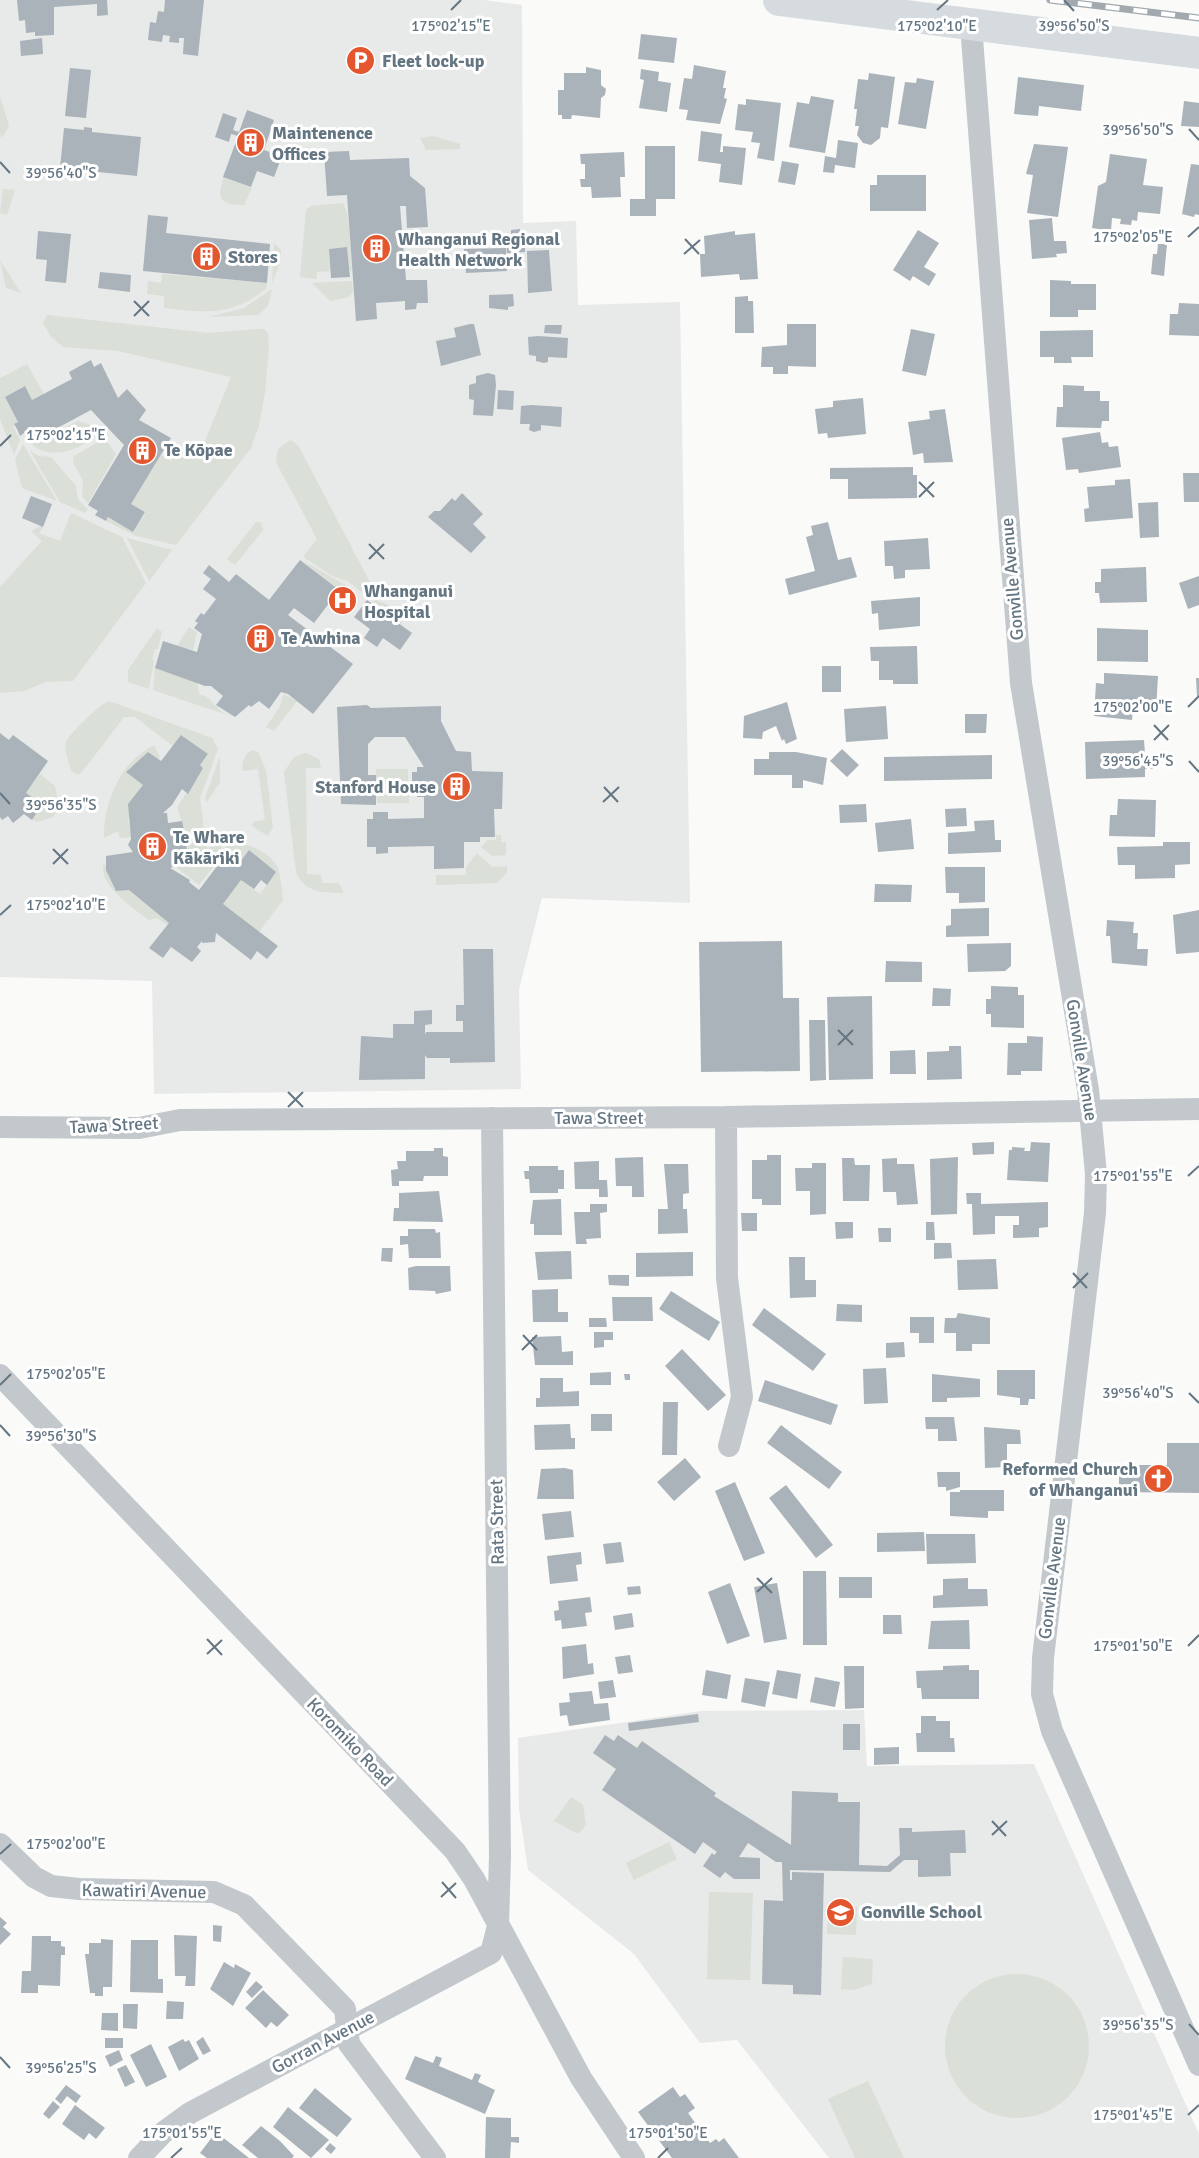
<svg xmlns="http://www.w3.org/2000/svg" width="1199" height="2158" font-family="Signika,sans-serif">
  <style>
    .built { fill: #e8e9e9 }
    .green { fill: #dadfd7 }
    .building { fill: #aab3b9 }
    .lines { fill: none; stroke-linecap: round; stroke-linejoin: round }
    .street { stroke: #c3c8cc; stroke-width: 22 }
    .secondary { stroke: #d6dbdf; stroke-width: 32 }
    .rail-casing { stroke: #a2aab0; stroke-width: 7 }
    .rail { stroke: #fff; stroke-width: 4.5; stroke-dasharray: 14; stroke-linecap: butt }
    .ticks { fill: none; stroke: #657683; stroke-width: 2 }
    .labels { text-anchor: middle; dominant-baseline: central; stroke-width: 6; stroke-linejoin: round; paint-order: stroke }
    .poi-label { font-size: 18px; font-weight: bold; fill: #657683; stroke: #fff; text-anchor: start }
    .street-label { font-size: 18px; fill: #657683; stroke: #fff }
    .ticks-label { font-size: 15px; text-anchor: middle; fill: #657683; stroke: #fff; stroke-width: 6; stroke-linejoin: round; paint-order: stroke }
  </style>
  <rect width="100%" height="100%" fill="#fafaf8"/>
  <path class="built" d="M 0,0 L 484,0 L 522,5 L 523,223 L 576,221 L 578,305 L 680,302 L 690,903 L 542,898 L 519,990 L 521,1089 L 154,1094 L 152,981 L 0,977 Z
    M 864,1710 L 867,1766 L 1034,1764 L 1199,2134 L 1199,2158 L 829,2158 L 737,2040 L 700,2043 L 634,1954 L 528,1870 L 519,1809 L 518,1738 L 701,1711 Z"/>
  <path class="green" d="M 0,96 L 9,126 L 2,138 L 0,134 Z
    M 433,136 L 460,144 L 460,149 L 426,150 L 420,138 Z
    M 223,177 L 252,188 L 244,205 L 230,204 L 222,200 L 220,193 Z
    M 3,189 L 15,190 L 7,215 L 0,213 Z
    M 343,203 L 348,215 L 352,270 L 350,271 L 347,247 L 329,249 L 330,271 L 317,272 L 317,279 L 300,277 L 306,210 L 311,206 Z
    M 274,243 L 281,250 L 280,263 L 272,283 Z
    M 0,260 L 21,293 L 6,288 Z
    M 162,274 L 267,283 L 266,289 C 232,316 204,313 164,308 L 164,296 L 147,294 L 148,281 L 161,283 Z
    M 352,281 L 353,292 L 349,297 L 330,301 L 312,283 Z
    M 272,289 L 268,306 L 258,315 L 208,317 L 244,308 Z
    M 47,315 L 209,333 L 258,329 L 264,329 L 268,333 L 269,348 L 265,392 L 259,426 L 251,448 L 176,545 L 136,536 L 106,521 L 108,517 L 133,532 L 146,512 L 131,504 L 161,455 L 171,461 L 178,450 L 185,450 L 199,456 L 231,377 L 118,351 L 63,347 L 51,337 L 43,323 Z
    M 27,364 L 44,394 L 32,400 L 24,386 L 5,397 L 18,422 L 13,426 L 20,440 L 14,455 L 0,419 L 0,378 Z
    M 78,421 L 91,425 L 96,429 C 88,451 48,461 32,444 Z
    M 106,440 L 116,454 L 88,503 L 82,496 L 83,481 L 73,462 L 74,456 L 98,442 Z
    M 290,440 L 298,445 L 373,588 L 366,596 L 348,581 L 334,577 L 303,557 L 317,539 L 276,462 L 278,449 Z
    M 23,444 L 57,501 L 22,488 L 15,460 Z
    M 30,451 L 39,456 L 51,457 L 76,486 L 78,500 L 88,509 L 85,513 L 60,502 Z
    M 71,513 L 122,537 L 146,583 L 73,681 L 46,682 L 24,691 L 0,693 L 0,587 L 42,541 L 31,531 L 41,526 L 43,527 L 39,533 L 60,541 Z
    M 256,522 L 261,522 L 263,530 L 235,565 L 227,559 Z
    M 127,538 L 172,550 L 149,581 Z
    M 302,560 L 352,589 L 348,595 L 338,591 Z
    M 376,600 L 398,609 L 402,625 L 394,620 L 396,617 L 373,602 Z
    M 189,627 L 197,632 L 193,650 L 177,646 Z
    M 157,628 L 162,632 L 158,649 L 155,649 L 152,658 L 154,661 L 149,689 L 128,682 L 128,670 Z
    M 155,668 L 197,682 L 199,694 L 207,697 L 224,714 L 153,690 Z
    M 284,694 L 297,701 L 274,731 L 266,727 L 279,708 Z
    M 109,701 L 212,738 L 218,749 L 200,798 L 204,829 L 185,832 L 177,807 L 203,768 L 200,765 L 208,755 L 182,735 L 173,746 L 135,717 L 124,717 L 83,771 L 78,775 L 71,771 C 69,763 64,750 66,742 C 69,734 101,703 109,701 Z
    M 154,745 L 160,757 L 158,760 L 148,752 L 127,772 L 143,785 L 128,819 L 131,837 L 120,838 L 118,831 L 104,838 C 104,802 120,762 154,745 Z
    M 253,750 L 258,752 L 266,770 L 273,828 L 268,836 L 252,826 L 253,822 L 265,820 L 258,769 L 243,771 C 241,764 245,752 253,750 Z
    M 306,753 L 319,759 L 321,768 L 306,768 L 307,874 L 321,875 L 322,883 L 339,883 L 344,893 C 323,893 305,893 296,872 L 284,772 L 294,757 Z
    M 220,756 L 220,782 L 207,802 L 205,798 Z
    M 376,769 L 408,769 L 409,803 L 377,803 Z
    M 40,774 L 55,786 L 59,807 L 53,817 L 37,822 L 32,819 L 42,804 L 26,793 Z
    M 496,835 L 501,835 L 501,842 L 506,842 L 506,855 L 492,856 L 481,847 L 488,840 L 496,840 Z
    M 205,842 L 207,848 L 221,845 L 223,855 L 199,885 L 177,868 L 175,861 L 180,859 L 179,855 L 192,843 Z
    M 236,843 C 249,843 271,854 277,866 C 281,876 282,889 283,900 L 259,932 L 223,904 L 241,880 L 260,894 L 276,872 L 249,850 L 240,862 L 227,853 L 225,844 Z
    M 477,853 L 492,867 L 507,866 L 507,872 L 497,883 L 436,885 L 436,875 L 466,875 L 466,867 Z
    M 104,863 L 116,891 L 129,890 L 169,923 L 167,925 L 157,918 L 149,920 C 134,909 96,883 104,863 Z
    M 571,1797 L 583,1805 L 586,1825 L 578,1834 L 554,1821 Z
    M 669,1842 L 677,1859 L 634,1880 L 626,1863 Z
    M 709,1892 L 753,1893 L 750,1980 L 707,1979 Z
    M 828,1905 L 857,1907 L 856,1935 L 827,1934 Z
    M 843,1957 L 873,1959 L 872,1984 L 853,1990 L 841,1989 Z
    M945 2046a72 72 0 1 1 144 0a72 72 0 1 1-144 0Z
    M 868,2081 L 904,2158 L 855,2158 L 828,2099 Z"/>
  <path class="building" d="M 17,0 L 107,0 L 108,15 L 97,16 L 97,4 L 54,7 L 54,35 L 35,36 L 35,32 L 26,33 L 25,20 L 19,21 Z
    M 165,0 L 204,0 L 198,56 L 183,54 L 184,38 L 179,38 L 179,43 L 169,42 L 170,36 L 163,35 L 162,42 L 148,40 L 150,22 L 156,23 L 158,11 L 164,12 Z
    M 641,34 L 677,38 L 674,63 L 638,59 Z
    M 42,38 L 43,54 L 21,56 L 20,41 Z
    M 694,65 L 726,71 L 723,88 L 726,88 L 724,98 L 727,99 L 720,124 L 686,120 L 688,110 L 679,109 L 684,78 L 692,79 Z
    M 586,67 L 601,70 L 601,85 L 606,89 L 605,95 L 601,98 L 600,118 L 572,115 L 571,119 L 562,119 L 562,115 L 558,115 L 558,90 L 564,90 L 564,73 L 586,73 Z
    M 70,68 L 91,70 L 86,118 L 65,116 Z
    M 641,69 L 659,72 L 658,81 L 671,83 L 667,112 L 639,108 L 644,80 L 640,79 Z
    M 869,73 L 895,77 L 888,128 L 881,127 L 880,138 L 871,145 L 863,143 L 857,135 L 859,126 L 855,126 L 857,109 L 854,109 L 858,79 L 868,80 Z
    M 1018,77 L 1084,85 L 1081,111 L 1039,106 L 1038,116 L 1014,114 Z
    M 917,78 L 934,81 L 926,129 L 898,124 L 905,82 L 916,83 Z
    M 811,96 L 834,100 L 825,153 L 789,147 L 797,102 L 809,104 Z
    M 746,99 L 781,103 L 774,161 L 757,158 L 760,143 L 751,142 L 753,132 L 735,130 L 738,104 L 746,105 Z
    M 1184,101 L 1199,103 L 1199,127 L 1181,126 Z
    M 247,110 L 274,120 L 264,150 L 282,156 L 274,177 L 257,171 L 251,187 L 223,177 L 238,136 L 231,134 L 229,142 L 215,137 L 223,113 L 237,118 L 233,130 L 239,132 Z
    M 84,127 L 92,128 L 92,132 L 141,137 L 137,176 L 60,168 L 64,128 L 84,130 Z
    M 701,131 L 722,134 L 720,152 L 723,152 L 723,146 L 746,148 L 742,185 L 719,182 L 721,164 L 698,161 Z
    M 838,140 L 858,143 L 855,168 L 835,165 L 834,173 L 823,172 L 825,156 L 836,158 Z
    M 1034,144 L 1068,147 L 1058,217 L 1027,213 L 1033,175 L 1026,174 Z
    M 645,146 L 675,146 L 675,199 L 656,199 L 656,216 L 630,216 L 630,199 L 645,199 Z
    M 349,151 L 350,160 L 409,158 L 410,176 L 425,188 L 428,227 L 407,228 L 406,206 L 400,206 L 406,280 L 427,280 L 428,303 L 417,303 L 416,309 L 405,310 L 405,301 L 376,303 L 377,319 L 356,321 L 347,195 L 327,196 L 324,152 Z
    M 624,152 L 625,177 L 620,177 L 621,197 L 592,198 L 591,187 L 581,187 L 580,179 L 585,179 L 585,164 L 581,164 L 580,154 Z
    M 1110,154 L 1147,159 L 1143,185 L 1163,187 L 1160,214 L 1138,212 L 1137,221 L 1132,220 L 1131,225 L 1120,224 L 1121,219 L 1112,218 L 1111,231 L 1092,228 L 1098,186 L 1106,182 Z
    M 782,161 L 799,164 L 795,185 L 778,182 Z
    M 1191,164 L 1199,165 L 1199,215 L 1195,214 L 1194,217 L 1182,214 Z
    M 877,175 L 926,175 L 926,211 L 870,211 L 870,185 L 877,185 Z
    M 148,215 L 168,217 L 166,233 L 270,244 L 267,283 L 143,271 Z
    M 1052,218 L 1054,241 L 1066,241 L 1067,253 L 1056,254 L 1057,257 L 1032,259 L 1029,220 Z
    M 520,229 L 520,235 L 525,235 L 525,252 L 507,253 L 506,236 L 511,236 L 511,230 Z
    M 918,230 L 939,243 L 924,267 L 936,274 L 929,286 L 913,276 L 910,281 L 893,270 Z
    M 38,231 L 71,234 L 66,283 L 45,281 L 47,260 L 36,259 Z
    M 735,231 L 735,235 L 755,233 L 758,279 L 740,280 L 739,274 L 701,277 L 700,254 L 705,254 L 704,236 Z
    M 1158,244 L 1167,244 L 1164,276 L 1151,274 L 1153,254 L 1157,254 Z
    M 347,247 L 350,277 L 331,278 L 329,249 Z
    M 506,248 L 507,271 L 466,273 L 464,249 Z
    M 549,250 L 552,291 L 528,293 L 527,251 Z
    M 100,272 L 131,275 L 130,292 L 98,288 Z
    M 1050,280 L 1071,281 L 1071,284 L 1096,284 L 1096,310 L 1078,310 L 1078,317 L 1050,317 Z
    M 513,294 L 514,306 L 508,307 L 508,310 L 489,308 L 489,295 Z
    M 748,296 L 748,301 L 753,301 L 754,333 L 735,333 L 735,297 Z
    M 1179,303 L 1199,304 L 1199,336 L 1169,335 L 1170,314 L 1178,314 Z
    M 470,324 L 474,324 L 481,355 L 441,366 L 436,341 L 456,337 L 454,328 Z
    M 787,324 L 816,324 L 816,367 L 788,366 L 788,374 L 773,374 L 773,367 L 761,367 L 762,347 L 787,345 Z
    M 545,325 L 562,325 L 561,334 L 544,333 Z
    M 911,329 L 935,334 L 926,376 L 902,371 Z
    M 1093,330 L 1093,357 L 1071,357 L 1072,363 L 1054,363 L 1054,357 L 1040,357 L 1040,331 Z
    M 538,336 L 568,338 L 567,358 L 548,357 L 548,362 L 544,363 L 536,361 L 536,356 L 529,355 L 528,337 Z
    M 91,360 L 94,367 L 101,363 L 118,398 L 127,389 L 146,410 L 139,420 L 171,438 L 131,504 L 145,512 L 133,532 L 108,517 L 106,521 L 95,515 L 98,511 L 88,505 L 124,445 L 91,410 L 29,443 L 24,433 L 20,436 L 17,429 L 14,424 L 18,422 L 5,397 L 25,386 L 32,400 L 72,379 L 69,372 Z
    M 488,373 L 495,375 L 496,385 L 493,416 L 473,415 L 474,400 L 469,399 L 469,385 L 476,383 L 476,376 Z
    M 1063,385 L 1084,386 L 1084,391 L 1100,391 L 1100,401 L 1109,401 L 1109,421 L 1102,421 L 1101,428 L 1056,427 L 1057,407 L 1063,407 Z
    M 498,390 L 514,391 L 513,410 L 497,409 Z
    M 863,398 L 866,434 L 828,438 L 827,433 L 818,434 L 815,409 L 833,407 L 833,401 Z
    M 531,405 L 562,407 L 561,427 L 541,425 L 541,430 L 534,432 L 529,430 L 530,424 L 520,424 L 521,406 Z
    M 945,409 L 953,462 L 924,463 L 923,453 L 913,455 L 908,422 L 930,419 L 929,411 Z
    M 1100,432 L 1102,443 L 1108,442 L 1109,447 L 1118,446 L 1121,467 L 1079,473 L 1078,469 L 1066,470 L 1062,438 Z
    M 913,467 L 913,475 L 917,475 L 917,498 L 848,499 L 848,479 L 830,479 L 830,468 Z
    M 1183,473 L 1199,473 L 1199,502 L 1184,502 Z
    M 1130,479 L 1133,518 L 1085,522 L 1084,509 L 1089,508 L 1087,487 L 1115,485 L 1115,480 Z
    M 462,493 L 483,514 L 473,524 L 486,537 L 471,553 L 428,517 L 434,511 L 440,511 L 452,498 L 455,501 Z
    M 31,496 L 52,504 L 43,527 L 22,518 Z
    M 1158,502 L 1159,537 L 1140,538 L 1138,503 Z
    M 828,522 L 838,560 L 851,557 L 857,577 L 789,595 L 785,579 L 815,571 L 806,537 L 813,535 L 811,526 Z
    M 928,538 L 930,569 L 905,570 L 905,578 L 894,579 L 893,566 L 885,566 L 884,541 Z
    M 300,560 L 339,590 L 314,623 L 294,608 L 288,615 L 353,664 L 313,714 L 288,694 L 281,692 L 269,709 L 259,701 L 251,707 L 249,705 L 235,717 L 216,705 L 223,696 L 211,686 L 205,686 L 155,668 L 163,641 L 197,652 L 202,634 L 194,628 L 198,623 L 195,621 L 201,613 L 204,615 L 216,599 L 203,589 L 211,579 L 203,573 L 209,565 L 229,582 L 236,574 L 269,600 Z
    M 1146,567 L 1147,602 L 1100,603 L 1099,593 L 1095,593 L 1095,582 L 1101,582 L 1101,569 Z
    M 1199,576 L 1199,605 L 1188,609 L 1179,583 Z
    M 920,597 L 920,626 L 879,630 L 878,613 L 872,614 L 871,601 Z
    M 367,600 L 390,616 L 392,613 L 396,617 L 394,620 L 412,633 L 400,650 L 383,638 L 377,647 L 364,638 L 370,629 L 354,617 Z
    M 1097,628 L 1148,630 L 1148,662 L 1097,661 Z
    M 336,631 L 345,638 L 341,644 L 331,636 Z
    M 917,646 L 918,684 L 893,684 L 893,680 L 879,680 L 879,661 L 871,661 L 870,647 Z
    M 822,666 L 841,666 L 841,692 L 822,692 Z
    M 1104,673 L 1158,676 L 1156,711 L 1133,710 L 1132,720 L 1094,716 L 1096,683 L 1104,684 Z
    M 1196,678 L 1199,678 L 1199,696 L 1197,696 Z
    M 787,702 L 797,739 L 786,744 L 784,739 L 782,741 L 776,726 L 763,732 L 762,739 L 743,738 L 744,716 Z
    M 367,705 L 371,708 L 441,706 L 441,721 L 456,751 L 471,752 L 472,771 L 503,772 L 502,809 L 494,809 L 495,837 L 480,837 L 480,842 L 464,842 L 464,868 L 434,869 L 434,846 L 388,847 L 388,853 L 376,854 L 376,847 L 367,847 L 367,819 L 373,819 L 373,812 L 388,812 L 388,819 L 424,818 L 424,797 L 417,797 L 417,792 L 412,792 L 412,772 L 417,772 L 417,767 L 424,767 L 405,737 L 375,737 L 368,744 L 368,775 L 376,775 L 376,805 L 341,804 L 337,707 Z
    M 886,706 L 888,739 L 846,742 L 844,709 Z
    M 965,714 L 987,714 L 986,733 L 965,733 Z
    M 0,733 L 9,740 L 13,735 L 48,761 L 26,793 L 42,804 L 32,820 L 24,814 L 13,823 L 8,816 L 2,820 L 0,817 Z
    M 181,735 L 208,754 L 200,765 L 203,768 L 188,794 L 182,789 L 172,805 L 163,813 L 167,813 L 168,823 L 182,821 L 186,838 L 187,854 L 172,856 L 173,867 L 170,868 L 190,880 L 189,882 L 199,890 L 227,853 L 240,862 L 249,850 L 276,872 L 267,885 L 261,880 L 254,889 L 241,880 L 223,904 L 278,946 L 267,959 L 257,951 L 251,960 L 216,933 L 215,942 L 202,943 L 202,941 L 197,947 L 201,951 L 192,962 L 171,947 L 163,958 L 149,948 L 169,923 L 129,890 L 116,891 L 106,870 L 106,856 L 133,852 L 128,845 L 131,839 L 128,804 L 143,785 L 126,772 L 148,752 L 161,761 Z
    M 1144,740 L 1145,754 L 1154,754 L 1155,769 L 1145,769 L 1145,777 L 1086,779 L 1085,742 Z
    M 842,749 L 859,765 L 847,777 L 830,761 Z
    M 769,752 L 796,752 L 827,758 L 823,785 L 803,780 L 803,788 L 792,788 L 792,775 L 754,775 L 754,759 L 769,759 Z
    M 992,755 L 992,779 L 884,781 L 884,757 Z
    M 1118,799 L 1156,800 L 1155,837 L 1109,836 L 1110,815 L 1117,815 Z
    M 866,804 L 867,822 L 840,823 L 839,805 Z
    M 966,808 L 967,826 L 946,827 L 945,809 Z
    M 911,819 L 914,849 L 878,852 L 875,823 Z
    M 994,820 L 995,840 L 1001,840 L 1001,852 L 948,854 L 948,833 L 975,831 L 974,821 Z
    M 1163,842 L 1190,842 L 1190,864 L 1175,865 L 1175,878 L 1135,879 L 1135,865 L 1118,865 L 1117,847 L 1163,846 Z
    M 945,867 L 985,867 L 985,902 L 959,903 L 959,893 L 946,893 Z
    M 875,884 L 912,885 L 911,902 L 874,902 Z
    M 989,908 L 989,936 L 946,937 L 946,926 L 951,925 L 951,909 Z
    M 1199,910 L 1199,952 L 1176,954 L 1173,915 Z
    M 1107,920 L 1134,922 L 1133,933 L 1138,933 L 1137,949 L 1148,949 L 1147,966 L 1112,963 L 1110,936 L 1106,936 Z
    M 782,941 L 783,998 L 799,998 L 800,1071 L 701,1072 L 699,942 Z
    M 1011,943 L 1011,966 L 1005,971 L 968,972 L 967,944 Z
    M 463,949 L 493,949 L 495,1062 L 450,1063 L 450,1058 L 427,1058 L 425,1055 L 425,1079 L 359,1080 L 361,1036 L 393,1038 L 393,1024 L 414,1024 L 414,1011 L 432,1010 L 432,1024 L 425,1025 L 425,1035 L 426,1032 L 463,1032 L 463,1021 L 456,1021 L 456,1005 L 464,1005 Z
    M 886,961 L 922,962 L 922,982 L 885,982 Z
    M 991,986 L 1018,987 L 1018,995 L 1024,995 L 1024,1028 L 991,1027 L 991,1014 L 986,1014 L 986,999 L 991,999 Z
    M 933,988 L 951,989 L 950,1006 L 932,1006 Z
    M 872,996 L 873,1079 L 829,1080 L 827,997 Z
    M 809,1020 L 825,1020 L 826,1080 L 810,1081 Z
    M 1027,1036 L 1043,1037 L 1042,1071 L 1021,1071 L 1021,1075 L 1007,1075 L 1008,1043 L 1027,1043 Z
    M 949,1046 L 961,1046 L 962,1079 L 927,1080 L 927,1052 L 949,1051 Z
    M 915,1050 L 916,1074 L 890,1074 L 890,1051 Z
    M 994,1142 L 994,1154 L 973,1155 L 972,1143 Z
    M 1031,1142 L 1050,1143 L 1048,1182 L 1007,1180 L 1009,1150 L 1012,1150 L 1012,1147 L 1025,1148 L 1024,1151 L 1030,1151 Z
    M 434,1148 L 443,1148 L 443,1156 L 448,1157 L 448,1176 L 424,1176 L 423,1181 L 399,1181 L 399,1186 L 392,1186 L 391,1170 L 398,1169 L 397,1161 L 406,1161 L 406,1151 L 434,1151 Z
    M 767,1155 L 781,1155 L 781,1205 L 762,1205 L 762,1199 L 752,1199 L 752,1160 L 767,1160 Z
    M 643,1157 L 644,1197 L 632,1197 L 632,1186 L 616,1186 L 615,1158 Z
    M 958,1157 L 957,1214 L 931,1215 L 930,1159 Z
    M 842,1158 L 854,1158 L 855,1165 L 870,1165 L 869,1201 L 843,1201 Z
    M 897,1158 L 897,1164 L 914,1164 L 918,1204 L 897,1205 L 896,1192 L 883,1192 L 882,1159 Z
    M 599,1161 L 599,1180 L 607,1180 L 608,1197 L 599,1197 L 599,1189 L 575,1189 L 574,1162 Z
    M 812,1163 L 826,1163 L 826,1214 L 810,1215 L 810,1191 L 796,1191 L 795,1168 L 812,1168 Z
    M 664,1164 L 688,1164 L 689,1193 L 683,1194 L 683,1209 L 687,1209 L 688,1233 L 658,1234 L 658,1209 L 668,1209 Z
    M 529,1166 L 558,1166 L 558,1170 L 564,1170 L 564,1189 L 558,1189 L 558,1193 L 530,1193 L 529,1179 L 525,1179 L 524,1171 L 529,1171 Z
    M 439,1191 L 443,1222 L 393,1221 L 394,1208 L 399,1208 L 399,1193 Z
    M 966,1193 L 981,1193 L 981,1204 L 1048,1202 L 1048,1227 L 1039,1228 L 1039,1237 L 1013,1238 L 1013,1225 L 1019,1225 L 1019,1216 L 995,1216 L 995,1234 L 973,1235 L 972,1204 L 967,1204 Z
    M 561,1199 L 562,1235 L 534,1235 L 534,1224 L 530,1224 L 533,1200 Z
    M 590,1204 L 607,1204 L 607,1212 L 600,1213 L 601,1238 L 586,1239 L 587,1244 L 576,1244 L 574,1212 L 590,1212 Z
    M 741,1213 L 757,1213 L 757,1231 L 742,1231 Z
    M 835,1222 L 853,1222 L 853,1238 L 836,1239 Z
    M 926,1222 L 934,1222 L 935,1240 L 926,1240 Z
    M 878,1228 L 891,1228 L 891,1242 L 879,1242 Z
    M 408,1229 L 435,1229 L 436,1233 L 440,1232 L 441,1258 L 409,1258 L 408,1244 L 400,1245 L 400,1236 L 408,1236 Z
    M 934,1243 L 951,1243 L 952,1258 L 934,1259 Z
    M 382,1248 L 393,1248 L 392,1262 L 381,1261 Z
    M 571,1251 L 572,1279 L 538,1280 L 535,1252 Z
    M 693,1252 L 693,1276 L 636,1277 L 636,1253 Z
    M 789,1257 L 805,1257 L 805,1280 L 816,1280 L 816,1297 L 790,1298 Z
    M 996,1259 L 998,1289 L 958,1290 L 957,1260 Z
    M 416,1266 L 450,1266 L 451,1291 L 436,1294 L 435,1291 L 409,1290 L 408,1268 Z
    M 608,1275 L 629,1275 L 629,1286 L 609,1285 Z
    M 558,1289 L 558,1312 L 568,1312 L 568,1322 L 533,1322 L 532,1290 Z
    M 671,1291 L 720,1322 L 709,1341 L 659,1309 Z
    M 612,1297 L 652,1297 L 653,1321 L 613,1321 Z
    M 837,1304 L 862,1305 L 862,1322 L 836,1321 Z
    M 764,1308 L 826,1354 L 813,1371 L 752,1325 Z
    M 958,1313 L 990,1318 L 990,1344 L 972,1344 L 972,1351 L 956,1351 L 956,1333 L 944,1333 L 945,1318 L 956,1318 Z
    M 910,1317 L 934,1317 L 934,1343 L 919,1343 L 919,1333 L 910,1333 Z
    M 589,1318 L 606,1318 L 607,1327 L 589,1327 Z
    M 594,1332 L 613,1332 L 613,1340 L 604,1340 L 604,1347 L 594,1348 Z
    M 561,1336 L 562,1352 L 573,1351 L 573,1365 L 535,1365 L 532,1337 Z
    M 904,1342 L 905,1357 L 886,1358 L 886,1343 Z
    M 682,1349 L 726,1395 L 708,1411 L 665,1366 Z
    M 886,1368 L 888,1403 L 864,1404 L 863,1369 Z
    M 997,1370 L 1035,1370 L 1035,1399 L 1029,1399 L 1028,1405 L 1020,1405 L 1020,1398 L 997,1395 Z
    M 611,1372 L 611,1385 L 590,1385 L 590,1373 Z
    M 624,1374 L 630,1374 L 630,1380 L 625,1380 Z
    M 932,1374 L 980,1379 L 980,1397 L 947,1398 L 947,1402 L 932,1402 Z
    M 540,1378 L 563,1378 L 563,1392 L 579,1391 L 579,1406 L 536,1407 L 536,1398 L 540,1398 Z
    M 765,1380 L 838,1405 L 831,1425 L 758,1401 Z
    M 663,1402 L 678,1402 L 677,1455 L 662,1455 Z
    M 591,1414 L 612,1414 L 612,1431 L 591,1431 Z
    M 925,1417 L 954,1417 L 957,1441 L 938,1441 L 938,1429 L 926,1429 Z
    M 570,1424 L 571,1438 L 575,1438 L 575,1449 L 535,1450 L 534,1425 Z
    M 781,1425 L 842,1472 L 829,1489 L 767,1443 Z
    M 984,1427 L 1020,1430 L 1021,1444 L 1007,1444 L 1007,1467 L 985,1468 Z
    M 1167,1443 L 1199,1443 L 1199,1493 L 1119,1492 L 1119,1465 L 1167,1465 Z
    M 685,1458 L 701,1477 L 674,1501 L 657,1482 Z
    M 565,1468 L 573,1470 L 574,1499 L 537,1499 L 541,1469 Z
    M 937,1472 L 960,1472 L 960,1487 L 946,1491 L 946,1487 L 938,1487 Z
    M 735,1482 L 765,1553 L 744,1561 L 715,1491 Z
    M 786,1485 L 833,1545 L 816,1558 L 769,1498 Z
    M 960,1490 L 1004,1490 L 1004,1511 L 988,1511 L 988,1518 L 950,1516 L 950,1492 L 960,1492 Z
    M 571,1511 L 574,1537 L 545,1540 L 542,1514 Z
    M 924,1532 L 925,1551 L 877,1552 L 877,1533 Z
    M 926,1534 L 975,1534 L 976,1563 L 927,1564 Z
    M 621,1542 L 624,1562 L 606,1564 L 603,1544 Z
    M 581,1552 L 582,1564 L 576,1565 L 578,1581 L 550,1584 L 547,1556 Z
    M 803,1571 L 826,1571 L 827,1645 L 803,1645 Z
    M 839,1577 L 872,1577 L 872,1598 L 839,1598 Z
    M 968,1578 L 968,1589 L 987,1589 L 988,1606 L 933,1608 L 933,1596 L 943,1595 L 943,1579 Z
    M 730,1583 L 750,1636 L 727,1644 L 708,1592 Z
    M 777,1583 L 787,1639 L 764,1643 L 754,1587 Z
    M 640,1586 L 641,1594 L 628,1595 L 627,1587 Z
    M 590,1597 L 592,1612 L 585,1613 L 587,1626 L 562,1629 L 561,1620 L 555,1621 L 554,1611 L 559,1610 L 558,1601 Z
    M 632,1613 L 634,1627 L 615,1630 L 613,1616 Z
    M 883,1615 L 901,1615 L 902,1634 L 883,1634 Z
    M 969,1620 L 970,1649 L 928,1649 L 931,1621 Z
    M 586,1644 L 588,1664 L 593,1663 L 594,1674 L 563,1679 L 562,1647 Z
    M 630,1655 L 633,1672 L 618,1674 L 615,1657 Z
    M 969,1665 L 969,1670 L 979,1670 L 979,1699 L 922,1699 L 921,1688 L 917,1688 L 916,1671 L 943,1670 L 943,1666 Z
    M 844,1666 L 864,1666 L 864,1708 L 845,1709 Z
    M 706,1670 L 731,1675 L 727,1699 L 702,1695 Z
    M 777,1670 L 801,1674 L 797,1699 L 772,1694 Z
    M 815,1677 L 840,1682 L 835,1707 L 810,1702 Z
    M 745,1678 L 770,1682 L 765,1707 L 741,1702 Z
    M 613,1680 L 616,1697 L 600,1699 L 598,1682 Z
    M 592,1691 L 594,1704 L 608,1703 L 610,1720 L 569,1726 L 567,1715 L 560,1716 L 559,1703 L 570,1702 L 569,1693 Z
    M 698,1714 L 699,1722 L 629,1731 L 628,1723 Z
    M 921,1716 L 936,1716 L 936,1721 L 950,1721 L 950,1738 L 954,1738 L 955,1752 L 917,1752 L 916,1733 L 921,1733 Z
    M 843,1724 L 860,1724 L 860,1750 L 843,1750 Z
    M 605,1735 L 614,1741 L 618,1735 L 637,1748 L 642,1741 L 716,1793 L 714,1796 L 791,1845 L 792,1791 L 838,1793 L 838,1802 L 860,1802 L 859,1865 L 887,1866 L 900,1855 L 899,1828 L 912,1828 L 912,1832 L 965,1830 L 966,1853 L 950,1853 L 951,1876 L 918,1877 L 918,1860 L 904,1860 L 890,1872 L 790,1870 L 790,1880 L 792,1880 L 792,1872 L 824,1873 L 821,1995 L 793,1994 L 793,1985 L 762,1984 L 764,1900 L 783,1901 L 782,1862 L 776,1862 L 748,1843 L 739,1857 L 760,1858 L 760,1879 L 734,1879 L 725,1872 L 720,1878 L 703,1866 L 712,1853 L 714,1855 L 717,1852 L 703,1842 L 695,1854 L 602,1790 L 616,1769 L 593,1753 Z
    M 899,1747 L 899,1764 L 874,1765 L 874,1748 Z
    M 0,1917 L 7,1923 L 3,1927 L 11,1934 L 0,1945 Z
    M 213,1925 L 222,1926 L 221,1942 L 213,1941 Z
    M 174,1935 L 197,1936 L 195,1986 L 185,1986 L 186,1976 L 175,1976 Z
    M 32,1936 L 51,1936 L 51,1941 L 61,1941 L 61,1946 L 65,1947 L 65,1955 L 61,1955 L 60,1986 L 38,1985 L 38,1993 L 21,1993 L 22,1971 L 31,1971 Z
    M 101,1939 L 113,1940 L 112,1987 L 103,1987 L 103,1996 L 95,1996 L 95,1993 L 90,1993 L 85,1954 L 89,1954 L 89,1943 L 101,1943 Z
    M 131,1940 L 158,1940 L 158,1979 L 163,1979 L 163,1993 L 130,1992 Z
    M 224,1962 L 234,1968 L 235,1964 L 251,1973 L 233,2006 L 210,1989 Z
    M 256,1981 L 263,1987 L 252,1998 L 246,1992 Z
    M 263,1990 L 289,2015 L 277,2027 L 271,2022 L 266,2028 L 245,2008 Z
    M 167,2001 L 184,2002 L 183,2019 L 166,2019 Z
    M 123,2004 L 138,2004 L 137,2029 L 123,2028 Z
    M 102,2013 L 118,2013 L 118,2031 L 101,2030 Z
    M 203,2037 L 211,2051 L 203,2055 L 196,2042 Z
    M 105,2038 L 123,2038 L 123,2048 L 105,2048 Z
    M 183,2039 L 185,2042 L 189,2040 L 199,2059 L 179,2071 L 168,2047 Z
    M 151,2044 L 167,2077 L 146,2087 L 130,2055 Z
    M 119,2050 L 123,2060 L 110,2067 L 105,2056 Z
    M 415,2056 L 433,2063 L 436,2056 L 442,2058 L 439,2066 L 472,2080 L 475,2073 L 481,2075 L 478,2082 L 495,2090 L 485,2114 L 405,2079 Z
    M 126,2065 L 135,2082 L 125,2087 L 117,2069 Z
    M 66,2085 L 81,2096 L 76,2103 L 67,2096 L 61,2104 L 55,2099 Z
    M 673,2087 L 680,2097 L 685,2094 L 695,2108 L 688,2113 L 710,2143 L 716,2139 L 719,2142 L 724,2138 L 739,2158 L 672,2158 L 638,2112 Z
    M 315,2088 L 352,2119 L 337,2137 L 299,2108 Z
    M 53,2101 L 60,2107 L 49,2119 L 43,2114 Z
    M 75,2105 L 105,2128 L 96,2139 L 89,2133 L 84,2140 L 62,2124 Z
    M 288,2107 L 329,2140 L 311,2158 L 273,2127 Z
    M 486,2117 L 511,2118 L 511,2137 L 519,2137 L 519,2143 L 511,2142 L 510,2158 L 485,2158 Z
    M 261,2126 L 280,2141 L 294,2156 L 292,2158 L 258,2158 L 242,2145 Z
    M 216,2132 L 249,2158 L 207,2158 L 200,2153 Z
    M 330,2143 L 336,2148 L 331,2154 L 325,2149 Z"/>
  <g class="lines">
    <path class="street" d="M 971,25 L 1021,683 L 1088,1090 L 1096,1174 L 1095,1213 L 1043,1658 L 1042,1694 L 1052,1731 L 1199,2065
      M 726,1117 L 727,1278 L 742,1397 L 729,1446
      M 0,1127 L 139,1128 L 180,1120 L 726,1117 L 1199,1109
      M 0,1375 L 455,1851 L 474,1879 L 581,2078 L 634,2158
      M 0,1844 L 34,1877 L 51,1886 L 79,1889 L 214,1892 L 244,1905 L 345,2009 L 349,2044 L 435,2158
      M 139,2158 L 164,2132 L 190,2113 L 491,1953 L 498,1926 L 500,1856 L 492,1118"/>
    <path class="secondary" d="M 779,0 L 1199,53"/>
    <defs>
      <path id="rail" d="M 1050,0 L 1199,18"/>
    </defs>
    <use href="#rail" class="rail-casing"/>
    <use href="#rail" class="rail"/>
  </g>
  <path class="ticks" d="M 1064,0 L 1074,11M 451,10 L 461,0M 937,10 L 948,0M 1189,129 L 1199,140M 0,162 L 10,173M 1188,237 L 1199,227M 685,239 L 699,254M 684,254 L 700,240M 134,301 L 149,316M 134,316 L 149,301M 0,446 L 11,435M 919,482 L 934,497M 919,497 L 934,482M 369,544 L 384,559M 369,559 L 384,544M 1188,707 L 1199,696M 1154,725 L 1168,740M 1154,740 L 1169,725M 1189,761 L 1199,772M 604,787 L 618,802M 0,793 L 10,804M 603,802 L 619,787M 53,849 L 68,864M 53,864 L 68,849M 0,915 L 11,905M 838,1030 L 853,1045M 838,1045 L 853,1030M 288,1092 L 303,1107M 288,1107 L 303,1092M 1188,1176 L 1199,1166M 1073,1273 L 1087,1288M 1073,1288 L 1088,1273M 523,1335 L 537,1350M 522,1350 L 537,1335M 0,1385 L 11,1374M 1189,1393 L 1199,1403M 0,1425 L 10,1436M 757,1578 L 772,1593M 757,1592 L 772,1578M 207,1639 L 222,1655M 1188,1646 L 1199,1635M 207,1654 L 222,1640M 992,1821 L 1006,1836M 992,1835 L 1007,1821M 0,1854 L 11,1844M 442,1882 L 456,1898M 441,1897 L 456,1883M 1189,2024 L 1199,2035M 0,2057 L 10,2068M 1188,2115 L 1199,2105M 171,2158 L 182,2148M 658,2158 L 668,2148"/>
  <defs>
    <symbol id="parking-disc" viewBox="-11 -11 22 22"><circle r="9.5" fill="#e4572e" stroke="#fff"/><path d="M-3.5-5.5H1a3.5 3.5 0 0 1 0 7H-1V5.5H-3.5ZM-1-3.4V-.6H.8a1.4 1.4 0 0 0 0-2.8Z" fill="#fff"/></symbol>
    <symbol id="building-disc" viewBox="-11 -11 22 22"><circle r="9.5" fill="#e4572e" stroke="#fff"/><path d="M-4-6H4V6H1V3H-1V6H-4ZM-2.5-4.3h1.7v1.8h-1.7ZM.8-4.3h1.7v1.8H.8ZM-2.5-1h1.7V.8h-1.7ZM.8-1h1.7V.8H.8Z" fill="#fff"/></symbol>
    <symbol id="hospital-disc" viewBox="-11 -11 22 22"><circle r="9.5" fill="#e4572e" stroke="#fff"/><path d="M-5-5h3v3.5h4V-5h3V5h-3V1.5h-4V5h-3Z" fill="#fff"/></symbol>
    <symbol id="church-disc" viewBox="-11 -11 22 22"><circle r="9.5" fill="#e4572e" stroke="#fff"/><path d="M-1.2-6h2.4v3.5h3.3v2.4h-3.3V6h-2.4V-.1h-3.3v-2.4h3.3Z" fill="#fff"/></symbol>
    <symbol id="school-disc" viewBox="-11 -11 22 22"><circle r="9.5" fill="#e4572e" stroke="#fff"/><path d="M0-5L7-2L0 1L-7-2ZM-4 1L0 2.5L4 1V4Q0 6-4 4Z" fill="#fff"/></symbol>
  </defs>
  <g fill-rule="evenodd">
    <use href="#parking-disc" x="344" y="44" width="33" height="33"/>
    <use href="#building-disc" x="234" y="126" width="33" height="33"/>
    <use href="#building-disc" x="360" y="232" width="33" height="33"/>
    <use href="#building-disc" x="190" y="240" width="33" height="33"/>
    <use href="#building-disc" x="126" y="434" width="33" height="33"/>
    <use href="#hospital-disc" x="326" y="584" width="33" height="33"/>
    <use href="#building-disc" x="244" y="622" width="33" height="33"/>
    <use href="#building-disc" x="440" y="770" width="33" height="33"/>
    <use href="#building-disc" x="136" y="830" width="33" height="33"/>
    <use href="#church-disc" x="1142" y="1462" width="33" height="33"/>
    <use href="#school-disc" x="824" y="1896" width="33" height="33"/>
  </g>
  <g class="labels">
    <g class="poi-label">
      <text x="382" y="61">Fleet lock-up</text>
      <text x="272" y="133">Maintenence<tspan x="272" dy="21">Offices</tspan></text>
      <text x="398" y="239">Whanganui Regional<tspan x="398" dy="21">Health Network</tspan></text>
      <text x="228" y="257">Stores</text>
      <text x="164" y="450">Te Kōpae</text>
      <text x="364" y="591">Whanganui<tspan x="364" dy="21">Hospital</tspan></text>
      <text x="281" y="638">Te Awhina</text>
      <text x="436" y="787" text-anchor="end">Stanford House</text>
      <text x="173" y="837">Te Whare<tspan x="173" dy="21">Kākāriki</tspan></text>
      <text x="1138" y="1469" text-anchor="end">Reformed Church<tspan x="1138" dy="21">of Whanganui</tspan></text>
      <text x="861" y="1912">Gonville School</text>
    </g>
    <g class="street-label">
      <text transform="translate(1012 579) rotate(-95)">Gonville Avenue</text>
      <text transform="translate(1082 1060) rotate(81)">Gonville Avenue</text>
      <text x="599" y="1118">Tawa Street</text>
      <text transform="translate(114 1125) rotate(-3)">Tawa Street</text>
      <text transform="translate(497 1522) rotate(-91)">Rata Street</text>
      <text transform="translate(1052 1578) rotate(-83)">Gonville Avenue</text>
      <text transform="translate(350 1742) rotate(46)">Koromiko Road</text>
      <text transform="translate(144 1891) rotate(1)">Kawatiri Avenue</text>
      <text transform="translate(323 2042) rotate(-28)">Gorran Avenue</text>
    </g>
  </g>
  <g class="ticks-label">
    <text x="451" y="31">175°02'15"E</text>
    <text x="937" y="31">175°02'10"E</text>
    <text x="1074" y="31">39°56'50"S</text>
    <text x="1138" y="135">39°56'50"S</text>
    <text x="61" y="178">39°56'40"S</text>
    <text x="1133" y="242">175°02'05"E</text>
    <text x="66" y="440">175°02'15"E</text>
    <text x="1133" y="712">175°02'00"E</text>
    <text x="1138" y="766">39°56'45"S</text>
    <text x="61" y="810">39°56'35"S</text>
    <text x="66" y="910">175°02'10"E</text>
    <text x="1133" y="1181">175°01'55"E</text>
    <text x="66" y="1379">175°02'05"E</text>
    <text x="1138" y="1398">39°56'40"S</text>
    <text x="61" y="1441">39°56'30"S</text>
    <text x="1133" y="1651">175°01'50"E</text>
    <text x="66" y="1849">175°02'00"E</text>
    <text x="1138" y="2030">39°56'35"S</text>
    <text x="61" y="2073">39°56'25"S</text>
    <text x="1133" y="2120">175°01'45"E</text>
    <text x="182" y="2138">175°01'55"E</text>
    <text x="668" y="2138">175°01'50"E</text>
  </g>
</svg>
